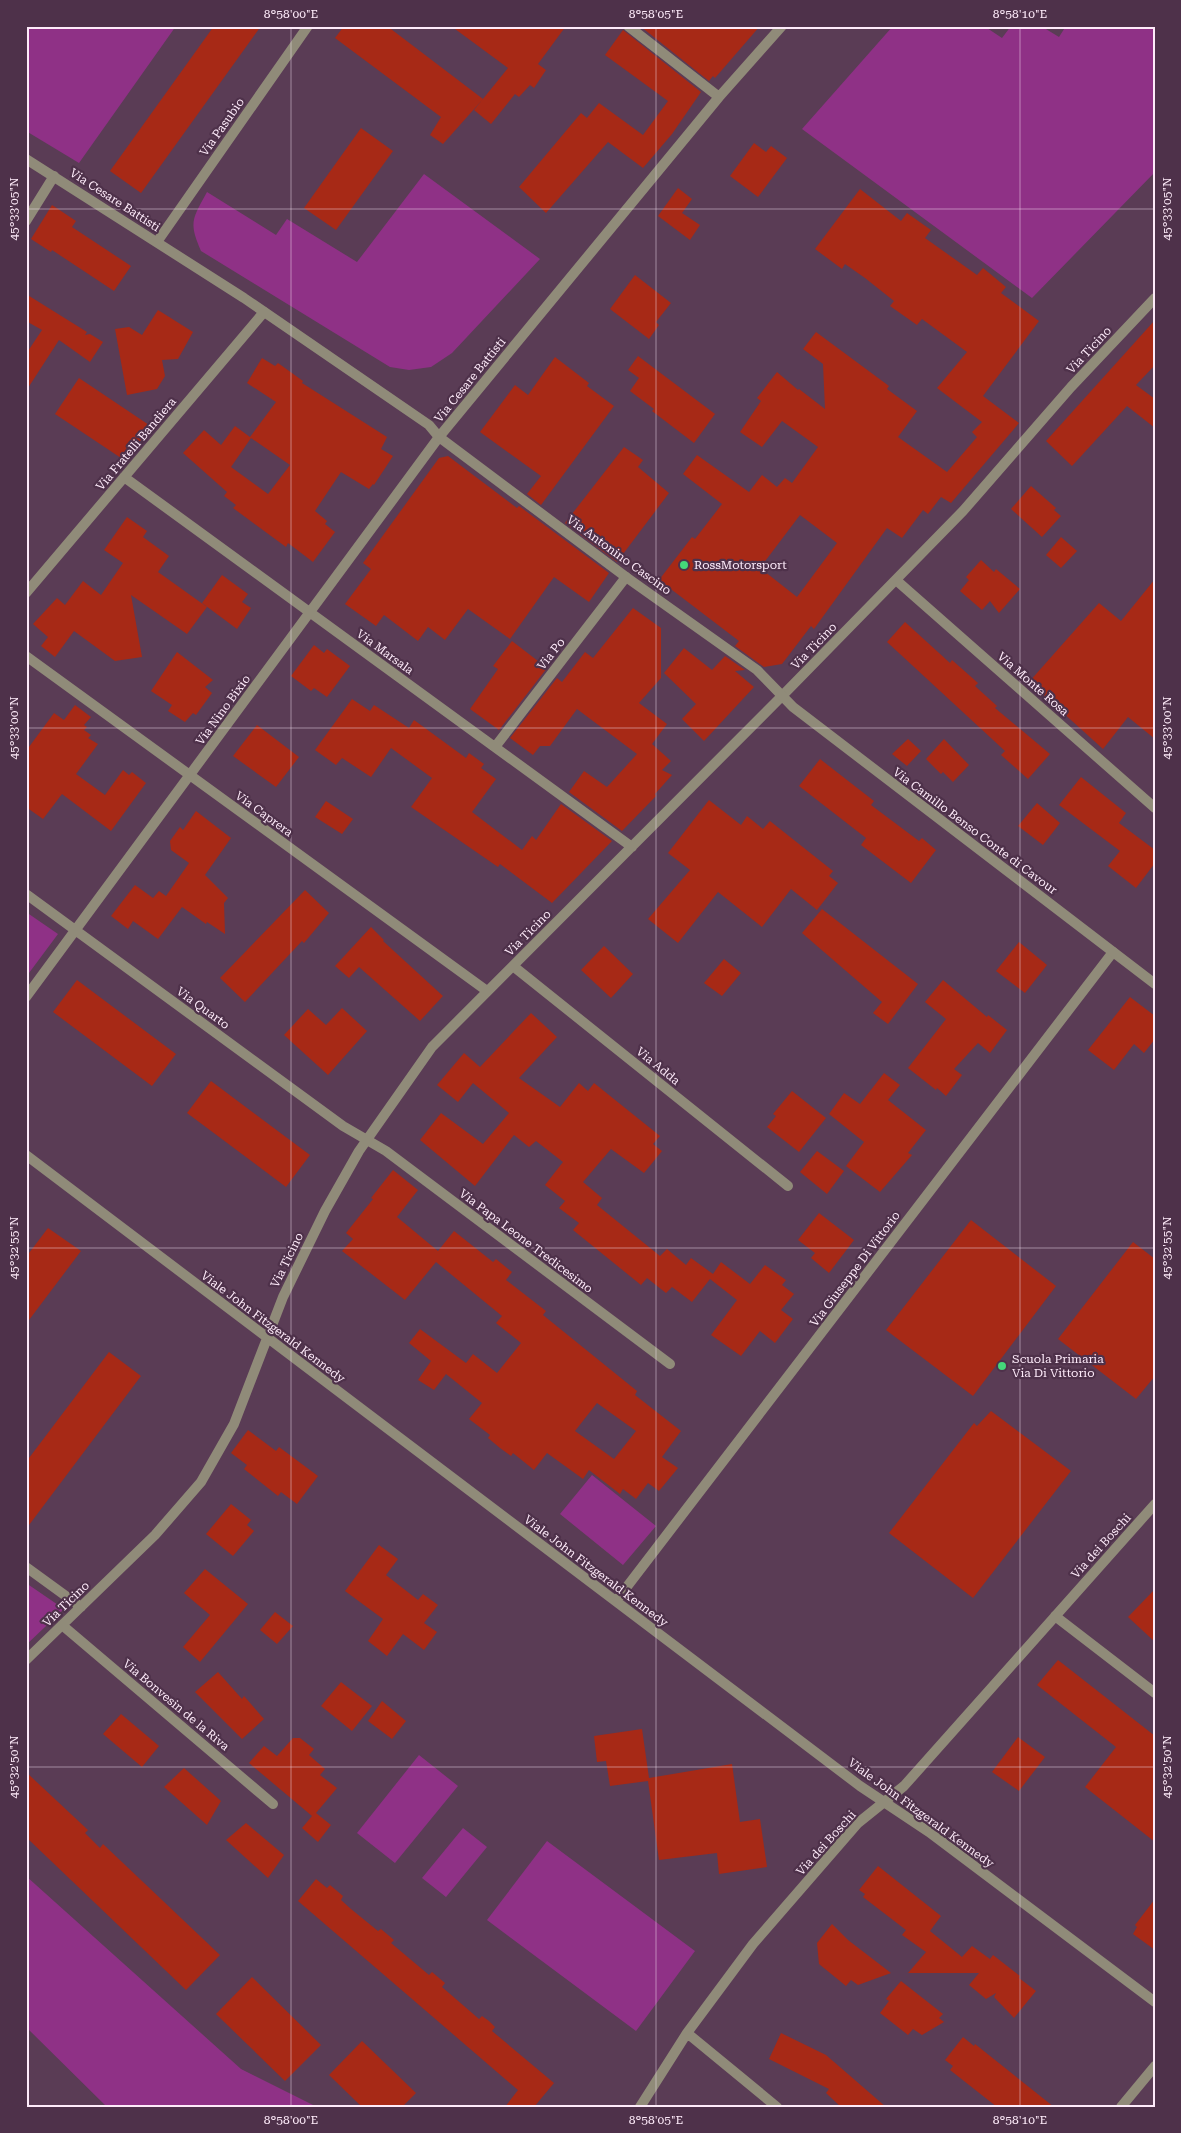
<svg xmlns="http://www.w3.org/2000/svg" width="1181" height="2133" font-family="'Roboto Serif',serif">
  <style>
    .green { fill: #8f3186 }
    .building { fill: #a72916; fill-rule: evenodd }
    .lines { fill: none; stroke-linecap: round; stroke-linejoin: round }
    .minor { stroke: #908b79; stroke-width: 10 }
    .tertiary { stroke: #908b79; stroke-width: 10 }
    .ticks { fill: none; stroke: #feebfa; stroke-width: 1; stroke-opacity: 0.45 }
    .poi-dot { fill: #44d77a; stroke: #4e314a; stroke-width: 2 }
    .labels { text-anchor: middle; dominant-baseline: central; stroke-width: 4.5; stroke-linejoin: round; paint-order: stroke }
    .street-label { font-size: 12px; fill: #feebfa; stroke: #4e314a }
    .poi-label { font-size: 12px; fill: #feebfa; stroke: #4e314a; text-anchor: start }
    .neatline { fill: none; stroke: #feebfa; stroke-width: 2 }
    .ticks-label { font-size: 12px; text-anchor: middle; fill: #feebfa }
  </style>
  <rect width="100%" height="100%" fill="#5a3c55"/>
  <path class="green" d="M 26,26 L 176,26 L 79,163 L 26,131 Z
    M 893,26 L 984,26 L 1002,38 L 1011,26 L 1041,26 L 1059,37 L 1066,26 L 1155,26 L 1155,172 L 1032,298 L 802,129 Z
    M 424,174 L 540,259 L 452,353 L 431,367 L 409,370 L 390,367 L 201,251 C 188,222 193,218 207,192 L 276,235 L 287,219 L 357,262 Z
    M 26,912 L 58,934 L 26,977 Z
    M 592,1475 L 656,1526 L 623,1565 L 560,1514 Z
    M 26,1583 L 64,1609 L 26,1645 Z
    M 419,1755 L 458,1786 L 395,1863 L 357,1833 Z
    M 463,1828 L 487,1847 L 446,1897 L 422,1878 Z
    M 547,1841 L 695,1951 L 636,2031 L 487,1920 Z
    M 26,1876 L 241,2069 L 317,2107 L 107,2107 L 26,2027 Z"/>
  <path class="building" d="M 214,26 L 261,26 L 141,193 L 110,171 Z
    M 344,26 L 387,26 L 483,99 L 443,144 L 430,135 L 441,117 L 335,38 Z
    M 451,26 L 566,26 L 538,64 L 546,70 L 534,88 L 530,85 L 519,97 L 515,94 L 491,124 L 474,110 L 508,68 Z
    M 640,26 L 760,26 L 715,78 L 713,76 L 709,81 Z
    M 623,30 L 701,92 L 672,134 L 643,168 L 608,142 L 546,213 L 519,187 L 581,113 L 587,118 L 599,103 L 643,135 L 668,101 L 605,55 Z
    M 361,128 L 393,151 L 336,230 L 304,208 Z
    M 754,143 L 766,152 L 771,146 L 787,158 L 758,197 L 730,176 Z
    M 678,188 L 692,199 L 682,213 L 700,225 L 690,240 L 658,216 Z
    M 860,189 L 901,221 L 907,213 L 931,230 L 925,238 L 977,275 L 983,268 L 1006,287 L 1001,293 L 1039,321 L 983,396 L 1019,423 L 951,503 L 941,497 L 928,514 L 923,510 L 902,538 L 887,528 L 814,629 L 811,626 L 782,664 L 764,667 L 735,646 L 739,641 L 659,580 L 692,537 L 695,539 L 722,504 L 683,474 L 697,455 L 749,492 L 762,475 L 777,487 L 785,478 L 792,483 L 818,447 L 782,421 L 762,447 L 740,432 L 761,401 L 757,398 L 777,372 L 798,390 L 799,389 L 825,409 L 823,364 L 803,349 L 816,332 L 889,386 L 887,389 L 917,411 L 898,437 L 947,472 L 977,437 L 972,432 L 982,422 L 937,388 L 967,352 L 922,319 L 917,325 L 890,306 L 894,301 L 865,278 L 845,264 L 842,269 L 815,249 ZM 800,515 L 837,543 L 797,597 L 760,568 Z
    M 52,205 L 76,221 L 72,227 L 131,266 L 114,291 L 52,250 L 51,252 L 31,239 Z
    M 635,275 L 671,303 L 656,322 L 659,325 L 649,339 L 610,309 Z
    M 26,294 L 87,332 L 85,335 L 90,334 L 103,342 L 90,362 L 59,340 L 26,391 L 26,354 L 42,330 L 26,321 Z
    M 158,310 L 193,332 L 178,359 L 162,360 L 165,376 L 157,389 L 127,395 L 115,329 L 129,327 L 142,335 Z
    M 1155,320 L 1155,365 L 1136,385 L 1155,399 L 1155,428 L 1127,406 L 1072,466 L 1046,441 Z
    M 638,356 L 715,414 L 694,443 L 652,411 L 654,409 L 630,391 L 639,378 L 628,370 Z
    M 555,357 L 589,383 L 587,386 L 614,406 L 541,505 L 527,494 L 541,476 L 480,432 L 515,385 L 528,395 Z
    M 262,358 L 275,366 L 278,363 L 303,381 L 302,383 L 387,437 L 381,449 L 393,456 L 374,485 L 373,484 L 369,489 L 341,472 L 315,511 L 327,521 L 325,524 L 335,532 L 313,562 L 288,543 L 286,547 L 233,508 L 236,505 L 224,496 L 227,492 L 183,453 L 204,430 L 221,445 L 235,426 L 250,437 L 276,402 L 247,383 ZM 251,438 L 290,465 L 268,494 L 231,467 Z
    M 79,378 L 152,427 L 124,460 L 55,414 Z
    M 624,447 L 643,460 L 638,467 L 669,493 L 617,562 L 565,523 Z
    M 448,456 L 517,508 L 519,506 L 609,573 L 589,602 L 554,577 L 510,639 L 468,609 L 445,640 L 428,627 L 418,641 L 384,615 L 376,626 L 345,604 L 371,569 L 363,563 L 439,458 Z
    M 1031,486 L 1056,508 L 1054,510 L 1061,516 L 1042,537 L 1011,509 Z
    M 127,517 L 147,531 L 143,537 L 169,556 L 158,572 L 207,607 L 187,634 L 131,595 L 142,657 L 115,661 L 74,631 L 55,657 L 41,646 L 48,637 L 33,624 L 57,598 L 65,605 L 83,581 L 101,595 L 123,563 L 104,550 Z
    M 1061,537 L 1077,551 L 1061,568 L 1046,555 Z
    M 981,560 L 994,572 L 996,569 L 1020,589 L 999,613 L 990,601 L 982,610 L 960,591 L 969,580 L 966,577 Z
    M 222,575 L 248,594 L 242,602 L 251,608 L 237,629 L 202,603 Z
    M 1155,579 L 1155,739 L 1128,717 L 1103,749 L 1029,682 L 1099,603 L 1121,621 Z
    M 633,608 L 661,628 L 661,678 L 639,703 L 667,724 L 652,744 L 671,761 L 662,770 L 672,775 L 655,794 L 656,796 L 622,831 L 569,792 L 584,771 L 607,787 L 637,754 L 577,709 L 550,746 L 540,746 L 533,755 L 510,738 L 557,678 L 562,682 L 585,652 L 593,658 Z
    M 905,622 L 950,663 L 952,660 L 978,683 L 975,686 L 997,706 L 995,708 L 1050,754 L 1028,779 L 1001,755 L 1005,751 L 887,642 Z
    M 512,641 L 547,668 L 499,730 L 470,709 L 498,669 L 493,666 Z
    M 314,645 L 324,653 L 327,649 L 350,666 L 327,697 L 314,688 L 311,691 L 291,676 Z
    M 684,648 L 712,670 L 725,656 L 745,670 L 735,671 L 754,687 L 704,741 L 682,719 L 696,704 L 664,673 Z
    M 177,652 L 213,680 L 205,687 L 212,693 L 196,715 L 193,713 L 185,722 L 168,711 L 172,705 L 151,691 Z
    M 352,699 L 370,711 L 374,705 L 409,728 L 414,720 L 466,758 L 469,753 L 484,764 L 481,768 L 496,779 L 472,812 L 522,850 L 532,836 L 536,840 L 561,804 L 612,841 L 552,903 L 500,864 L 498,867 L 411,807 L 432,778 L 391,748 L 371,777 L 342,758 L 336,765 L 315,750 Z
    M 75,705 L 91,717 L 84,725 L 87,727 L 84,730 L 91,735 L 88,738 L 98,744 L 76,774 L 105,795 L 123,770 L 129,775 L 132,772 L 146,783 L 111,831 L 62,794 L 43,819 L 26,807 L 26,751 L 54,713 L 64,720 Z
    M 257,725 L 299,757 L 276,787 L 233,756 Z
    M 908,739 L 921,751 L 907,766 L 892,754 Z
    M 944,739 L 969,765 L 953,782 L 943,772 L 941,774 L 926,759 Z
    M 820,759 L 874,801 L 871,805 L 919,841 L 922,838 L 936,850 L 911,883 L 861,845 L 866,838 L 799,786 Z
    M 1081,777 L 1126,813 L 1119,823 L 1155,850 L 1155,863 L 1136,888 L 1108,866 L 1120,851 L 1059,805 Z
    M 709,800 L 741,825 L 747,816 L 763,829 L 770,821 L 833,871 L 829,876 L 838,883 L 817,910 L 791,889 L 762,927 L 718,892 L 678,943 L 648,919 L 690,870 L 668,853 Z
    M 326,801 L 353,819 L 342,834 L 315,817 Z
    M 1037,803 L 1060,823 L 1043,845 L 1018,826 Z
    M 196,811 L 231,838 L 205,875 L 228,898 L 224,903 L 225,934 L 207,922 L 206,924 L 182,907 L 158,939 L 133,921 L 128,929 L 111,916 L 135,885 L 153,898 L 159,891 L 166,896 L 189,863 L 171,850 L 170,841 L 180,827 L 183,830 Z
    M 305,890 L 329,913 L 304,943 L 302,941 L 245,1002 L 220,978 Z
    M 822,909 L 918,984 L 888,1024 L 873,1013 L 882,1002 L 802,933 Z
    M 371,927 L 384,940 L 383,941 L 443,996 L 420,1021 L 359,967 L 349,978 L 335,966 Z
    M 1019,942 L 1047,965 L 1025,993 L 996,971 Z
    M 604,946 L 633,974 L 611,998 L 581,970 Z
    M 724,959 L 741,973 L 722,996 L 704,983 Z
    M 77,980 L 176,1054 L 152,1086 L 53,1012 Z
    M 943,980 L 987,1017 L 988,1015 L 1007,1030 L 990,1053 L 978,1043 L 954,1069 L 962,1075 L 946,1096 L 937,1088 L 936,1090 L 908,1068 L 946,1019 L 925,1002 Z
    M 1130,997 L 1155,1016 L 1155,1039 L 1144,1053 L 1134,1044 L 1114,1070 L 1088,1050 Z
    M 342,1008 L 367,1031 L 328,1075 L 284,1035 L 308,1009 L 326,1025 Z
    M 531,1013 L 557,1037 L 519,1078 L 560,1107 L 579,1083 L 588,1091 L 594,1083 L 660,1136 L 653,1144 L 662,1151 L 644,1173 L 611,1149 L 583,1182 L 602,1198 L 597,1205 L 660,1256 L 667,1249 L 686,1265 L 691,1258 L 713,1274 L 721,1262 L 750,1284 L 765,1265 L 786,1280 L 782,1285 L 794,1294 L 781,1310 L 793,1319 L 775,1343 L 760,1331 L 741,1356 L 711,1335 L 737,1300 L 710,1279 L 692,1302 L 672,1287 L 666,1293 L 647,1278 L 641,1285 L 573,1230 L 579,1223 L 559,1208 L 565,1201 L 545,1185 L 563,1162 L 536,1141 L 529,1147 L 514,1135 L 475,1186 L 420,1140 L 441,1113 L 483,1144 L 509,1113 L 473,1083 L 458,1102 L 437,1085 L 464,1053 L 480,1067 Z
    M 884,1073 L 900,1085 L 888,1100 L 926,1130 L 908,1153 L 912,1155 L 880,1192 L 846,1166 L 864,1142 L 829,1114 L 844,1093 L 860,1104 Z
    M 211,1081 L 310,1155 L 286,1187 L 187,1113 Z
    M 792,1091 L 826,1118 L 799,1152 L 767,1127 L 776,1116 L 773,1114 Z
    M 817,1151 L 844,1171 L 827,1194 L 800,1172 Z
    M 393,1170 L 418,1190 L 397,1217 L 438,1251 L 454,1231 L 493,1262 L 496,1259 L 512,1272 L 506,1280 L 546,1311 L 543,1315 L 637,1391 L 635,1395 L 681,1431 L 662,1457 L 678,1468 L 659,1491 L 648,1483 L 636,1499 L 623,1489 L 620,1494 L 589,1470 L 583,1479 L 547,1453 L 534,1470 L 513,1453 L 511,1456 L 500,1448 L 488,1438 L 490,1435 L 469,1419 L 482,1403 L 446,1374 L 434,1390 L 418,1380 L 431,1361 L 409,1343 L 420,1329 L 466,1363 L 473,1354 L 497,1373 L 521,1343 L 496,1323 L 502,1316 L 436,1262 L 405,1300 L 342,1251 L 353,1239 L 346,1233 L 373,1199 L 371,1198 ZM 597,1403 L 636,1431 L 614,1459 L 575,1431 Z
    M 819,1213 L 854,1240 L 829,1273 L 811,1258 L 815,1253 L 798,1240 Z
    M 971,1220 L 1056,1286 L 973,1396 L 886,1330 Z
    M 48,1228 L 81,1251 L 26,1324 L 26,1257 Z
    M 1133,1242 L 1155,1259 L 1155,1376 L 1136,1399 L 1058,1339 Z
    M 109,1352 L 141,1376 L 26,1529 L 26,1462 Z
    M 991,1411 L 1071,1471 L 973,1598 L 889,1533 L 974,1423 L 977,1426 Z
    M 248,1430 L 276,1451 L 279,1447 L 318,1476 L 297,1504 L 281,1492 L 278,1496 L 244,1469 L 247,1465 L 231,1453 Z
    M 231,1504 L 251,1520 L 247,1525 L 254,1531 L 233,1556 L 206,1534 Z
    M 379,1545 L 398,1559 L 386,1575 L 418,1600 L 423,1594 L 438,1605 L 424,1623 L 437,1632 L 424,1650 L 403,1634 L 387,1656 L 368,1641 L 383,1619 L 345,1591 Z
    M 205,1569 L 248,1604 L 200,1662 L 183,1647 L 210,1615 L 184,1593 Z
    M 1155,1589 L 1155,1642 L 1128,1617 Z
    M 275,1612 L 293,1626 L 277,1644 L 260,1630 Z
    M 1058,1660 L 1155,1736 L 1155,1842 L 1085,1787 L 1116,1747 L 1037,1685 Z
    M 218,1672 L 242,1699 L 244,1696 L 264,1719 L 242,1739 L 195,1692 Z
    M 341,1682 L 372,1706 L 352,1731 L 321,1706 Z
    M 382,1701 L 406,1721 L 392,1739 L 368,1721 Z
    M 121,1714 L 159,1746 L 142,1767 L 103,1734 Z
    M 642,1729 L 649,1778 L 732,1764 L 740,1822 L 760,1819 L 767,1867 L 719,1874 L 717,1853 L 659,1860 L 648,1781 L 610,1786 L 606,1761 L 597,1762 L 594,1736 Z
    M 1018,1737 L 1045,1757 L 1019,1791 L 992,1772 Z
    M 293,1738 L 300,1738 L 314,1749 L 309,1755 L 325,1769 L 320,1775 L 337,1788 L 316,1813 L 331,1825 L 318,1842 L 302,1828 L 312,1816 L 249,1763 L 264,1746 L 277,1756 Z
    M 184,1768 L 221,1801 L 207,1825 L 164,1787 Z
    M 26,1772 L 88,1830 L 85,1833 L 100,1848 L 103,1844 L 220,1955 L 186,1990 L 26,1837 Z
    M 246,1823 L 284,1855 L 268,1878 L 226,1840 Z
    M 878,1866 L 941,1916 L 930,1931 L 962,1957 L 972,1946 L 990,1959 L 993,1955 L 1020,1976 L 1019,1978 L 1036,1991 L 1014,2018 L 994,1997 L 996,1993 L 986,1999 L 969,1985 L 979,1973 L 908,1973 L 926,1952 L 902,1935 L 906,1930 L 863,1897 L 865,1894 L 859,1890 Z
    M 316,1879 L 327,1888 L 330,1885 L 343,1896 L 341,1900 L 351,1909 L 378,1931 L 381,1929 L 394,1940 L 391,1943 L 429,1975 L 432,1972 L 445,1983 L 442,1987 L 479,2019 L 482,2016 L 489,2021 L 495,2027 L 492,2031 L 554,2083 L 534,2107 L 505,2107 L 518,2090 L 298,1901 Z
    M 1155,1899 L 1155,1950 L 1133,1934 L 1137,1927 L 1135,1925 Z
    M 832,1924 L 848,1940 L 891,1973 L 858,1985 L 851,1980 L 846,1986 L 819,1964 L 817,1943 Z
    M 252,1977 L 321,2045 L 285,2081 L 216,2014 Z
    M 901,1981 L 943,2014 L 939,2018 L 944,2022 L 922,2035 L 913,2029 L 908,2035 L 880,2013 L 889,2001 L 886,1999 Z
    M 781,2033 L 826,2055 L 886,2107 L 841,2107 L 826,2093 L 829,2089 L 769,2059 Z
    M 963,2037 L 974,2046 L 975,2044 L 1054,2107 L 997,2107 L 950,2070 L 953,2066 L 945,2060 Z
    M 362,2041 L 416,2093 L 402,2107 L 362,2107 L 329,2075 Z"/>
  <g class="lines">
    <path class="minor" d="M 628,26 L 719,97
      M 26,221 L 54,176
      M 124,477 L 632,847
      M 896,580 L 1155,808
      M 26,593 L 264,312
      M 26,656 L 487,991
      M 495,747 L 626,577
      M 26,894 L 343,1126 L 386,1151 L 670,1364
      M 513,966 L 788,1186
      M 26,997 L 439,437 L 719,97 L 782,26
      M 26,1155 L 860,1786 L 929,1832 L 1155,2002
      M 26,1567 L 81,1607
      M 616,1601 L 1113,952
      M 1055,1616 L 1155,1693
      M 62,1625 L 273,1804
      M 26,1660 L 155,1535 L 201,1482 L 234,1424 L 283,1297 L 325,1211 L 359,1151 L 432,1047 L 782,696 L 963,511 L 1071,387 L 1155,298
      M 687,2033 L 777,2107
      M 640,2107 L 687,2033 L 753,1944 L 858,1823 L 904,1786 L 1155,1504
      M 1121,2107 L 1155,2066"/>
    <path class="tertiary" d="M 26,159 L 244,298 L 429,425 L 439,437 L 626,577 L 757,670 L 793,707 L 1155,984
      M 157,242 L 308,26"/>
  </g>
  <path class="ticks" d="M 291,26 L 291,2107M 656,26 L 656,2107M 1020,26 L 1020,2107M 26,209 L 1155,209M 26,728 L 1155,728M 26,1248 L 1155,1248M 26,1767 L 1155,1767"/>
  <g class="poi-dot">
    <circle cx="684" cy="565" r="5"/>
    <circle cx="1002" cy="1366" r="5"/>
  </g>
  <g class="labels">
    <g class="street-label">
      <text transform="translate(222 127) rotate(-55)">Via Pasubio</text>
      <text transform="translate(115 200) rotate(33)">Via Cesare Battisti</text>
      <text transform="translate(1089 350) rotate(-47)">Via Ticino</text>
      <text transform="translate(470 380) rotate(-51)">Via Cesare Battisti</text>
      <text transform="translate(136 444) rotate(-50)">Via Fratelli Bandiera</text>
      <text transform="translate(619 555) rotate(36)">Via Antonino Cascino</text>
      <text transform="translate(814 646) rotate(-46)">Via Ticino</text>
      <text transform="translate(385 652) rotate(36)">Via Marsala</text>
      <text transform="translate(551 654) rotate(-52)">Via Po</text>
      <text transform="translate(1033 684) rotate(41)">Via Monte Rosa</text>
      <text transform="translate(223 710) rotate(-54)">Via Nino Bixio</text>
      <text transform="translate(264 814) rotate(36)">Via Caprera</text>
      <text transform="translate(975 831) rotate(37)">Via Camillo Benso Conte di Cavour</text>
      <text transform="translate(528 933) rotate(-45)">Via Ticino</text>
      <text transform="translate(203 1008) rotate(36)">Via Quarto</text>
      <text transform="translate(658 1066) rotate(39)">Via Adda</text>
      <text transform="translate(526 1241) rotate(37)">Via Papa Leone Tredicesimo</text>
      <text transform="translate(287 1260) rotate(-64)">Via Ticino</text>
      <text transform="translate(855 1269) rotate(-53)">Via Giuseppe Di Vittorio</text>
      <text transform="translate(273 1327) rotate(37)">Viale John Fitzgerald Kennedy</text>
      <text transform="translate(1101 1546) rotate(-48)">Via dei Boschi</text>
      <text transform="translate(596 1571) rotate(37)">Viale John Fitzgerald Kennedy</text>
      <text transform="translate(66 1604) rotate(-44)">Via Ticino</text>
      <text transform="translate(176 1705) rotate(40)">Via Bonvesin de la Riva</text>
      <text transform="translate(921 1813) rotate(36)">Viale John Fitzgerald Kennedy</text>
      <text transform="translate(826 1843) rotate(-48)">Via dei Boschi</text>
    </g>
    <g class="poi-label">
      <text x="694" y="565">RossMotorsport</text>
      <text x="1012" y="1359">Scuola Primaria<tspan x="1012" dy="14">Via Di Vittorio</tspan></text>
    </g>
  </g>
  <rect width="1181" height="2133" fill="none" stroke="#4e314a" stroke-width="55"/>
  <rect x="28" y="28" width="1126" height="2078" class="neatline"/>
  <g class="ticks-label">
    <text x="291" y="18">8°58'00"E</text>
    <text x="656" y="18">8°58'05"E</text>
    <text x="1020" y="18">8°58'10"E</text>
    <text transform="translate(14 209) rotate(-90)" y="4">45°33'05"N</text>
    <text transform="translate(1167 209) rotate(-90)" y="4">45°33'05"N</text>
    <text transform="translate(14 728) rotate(-90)" y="4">45°33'00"N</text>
    <text transform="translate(1167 728) rotate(-90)" y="4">45°33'00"N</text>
    <text transform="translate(14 1248) rotate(-90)" y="4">45°32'55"N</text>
    <text transform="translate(1167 1248) rotate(-90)" y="4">45°32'55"N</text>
    <text transform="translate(14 1767) rotate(-90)" y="4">45°32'50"N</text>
    <text transform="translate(1167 1767) rotate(-90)" y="4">45°32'50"N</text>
    <text x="291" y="2124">8°58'00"E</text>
    <text x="656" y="2124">8°58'05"E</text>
    <text x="1020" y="2124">8°58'10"E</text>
  </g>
</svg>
